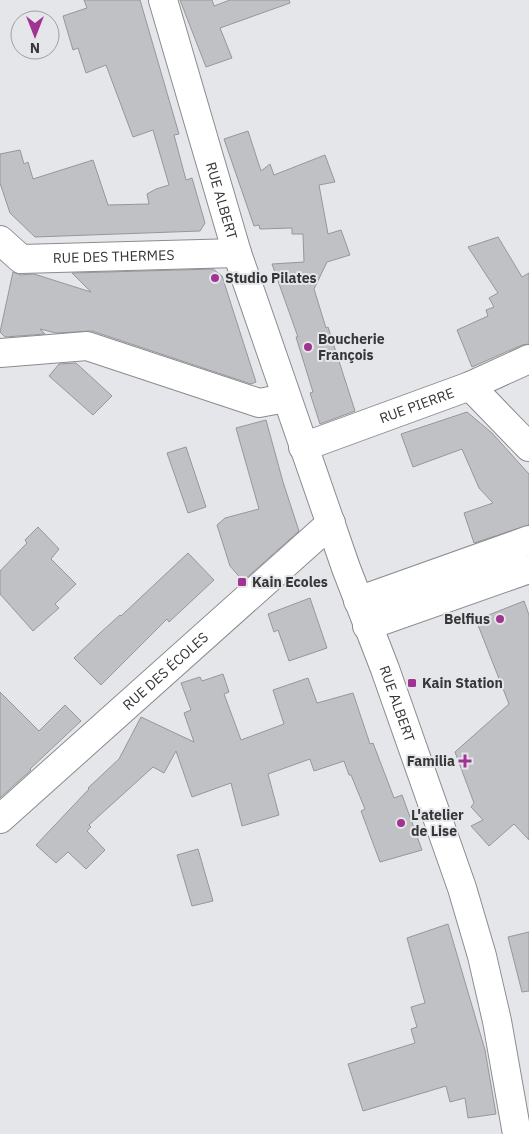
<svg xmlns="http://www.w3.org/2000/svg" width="529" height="1134" font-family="'IBM Plex Sans',sans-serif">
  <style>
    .building { fill: #c0c1c5; stroke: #96979b }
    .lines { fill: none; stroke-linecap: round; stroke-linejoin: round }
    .minor-casing { stroke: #8b8c8f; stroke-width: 30 }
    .tertiary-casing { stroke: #8b8c8f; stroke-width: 30 }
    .minor { stroke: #fff; stroke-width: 28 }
    .tertiary { stroke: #fff; stroke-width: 28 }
    .poi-dot { fill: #a13392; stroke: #e5e6ea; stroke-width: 2 }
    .labels { text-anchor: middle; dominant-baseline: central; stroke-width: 4; stroke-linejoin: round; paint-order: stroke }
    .street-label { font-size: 14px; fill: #373739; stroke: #e5e6ea }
    .poi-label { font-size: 14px; font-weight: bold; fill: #373739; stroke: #e5e6ea; text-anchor: start }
  </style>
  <rect width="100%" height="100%" fill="#e5e6ea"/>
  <path class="building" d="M 84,0 L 140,0 L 174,117 L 179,134 L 174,135 L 186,180 L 192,178 L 205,223 L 200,231 L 35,237 L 10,213 L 0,183 L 0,154 L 20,150 L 24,164 L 28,162 L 33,179 L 93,160 L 108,205 L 149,204 L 147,194 L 156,189 L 169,185 L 153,130 L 133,137 L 106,65 L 86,73 L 78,48 L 73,50 L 63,16 L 87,8 Z
    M 180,0 L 212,0 L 214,6 L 230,0 L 289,0 L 290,3 L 220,28 L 232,58 L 206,67 Z
    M 248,131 L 261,171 L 270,164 L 274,175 L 325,155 L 335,182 L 319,185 L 328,234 L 341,230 L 350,255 L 327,262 L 314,289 L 326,328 L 328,327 L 355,411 L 320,424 L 310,393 L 313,392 L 296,337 L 298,337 L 272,264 L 304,262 L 303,234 L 292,234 L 292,228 L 260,229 L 259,225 L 254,226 L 224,139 Z
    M 498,237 L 522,277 L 529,273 L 529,344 L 522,345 L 472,367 L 457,330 L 488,316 L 486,310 L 494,307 L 489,298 L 498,293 L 468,247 Z
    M 213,269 L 222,276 L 256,382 L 251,384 L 92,331 L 56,333 L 40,329 L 45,334 L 5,337 L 0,332 L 13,272 L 21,275 L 34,274 L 91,292 L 72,273 Z
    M 76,363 L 112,396 L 93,415 L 49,376 L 59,364 Z
    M 467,412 L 492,433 L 529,474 L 529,525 L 474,543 L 464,513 L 493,503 L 479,488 L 462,449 L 413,467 L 401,434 Z
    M 266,420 L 283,482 L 299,531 L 243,581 L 230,566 L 217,525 L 225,518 L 259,509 L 236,428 Z
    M 186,447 L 206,507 L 188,513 L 167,453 Z
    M 38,527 L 59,549 L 51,559 L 76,584 L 55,604 L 59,608 L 33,631 L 0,594 L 0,571 L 27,543 L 25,540 Z
    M 188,553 L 214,580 L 169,622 L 167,619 L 101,685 L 74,658 L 100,633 L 120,615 L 121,616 Z
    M 310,598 L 327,648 L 289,661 L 278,630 L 274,632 L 268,614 Z
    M 524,601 L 529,615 L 529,840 L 514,824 L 489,846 L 471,826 L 483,820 L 471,807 L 474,803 L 455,752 L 509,704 L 476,620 Z
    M 223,674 L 229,692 L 224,694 L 241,740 L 284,724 L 273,690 L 308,678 L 317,703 L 353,693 L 370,744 L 373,743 L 394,798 L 402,795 L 422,850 L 380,862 L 361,811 L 365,809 L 351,775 L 349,775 L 344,761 L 314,771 L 310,759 L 268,774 L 279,815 L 242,826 L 231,783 L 192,797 L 176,751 L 164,773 L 153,767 L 89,825 L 91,827 L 87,831 L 105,850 L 86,869 L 68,852 L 56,863 L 36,845 L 89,789 L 88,788 L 119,759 L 141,717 L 194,742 L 184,713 L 191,710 L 181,683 L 200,677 L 202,681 Z
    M 0,692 L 39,731 L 65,705 L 81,721 L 30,769 L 31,770 L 0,798 Z
    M 198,849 L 213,901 L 192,906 L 177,855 Z
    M 448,924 L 485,1050 L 496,1114 L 468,1118 L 465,1098 L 450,1102 L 446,1086 L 363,1111 L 348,1064 L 415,1043 L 411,1029 L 417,1027 L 411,1007 L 425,1003 L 407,938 Z
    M 529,932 L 529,991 L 522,992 L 508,937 Z"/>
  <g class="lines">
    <defs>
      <g id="minor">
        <path id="s1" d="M 0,240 L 21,259 L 237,253"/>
        <path d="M 0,353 L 87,346 L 259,403 L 286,398"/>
        <path d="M 470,386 L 529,447"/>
        <path id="s2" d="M 303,447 L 470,386 L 529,359"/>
        <path d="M 358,601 L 529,540"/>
        <path d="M 367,626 L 529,569"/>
        <path id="s3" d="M 0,819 L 331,523"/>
      </g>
      <g id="tertiary">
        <path id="s4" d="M 163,0 L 237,253 L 346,568 L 385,669 L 462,888 L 482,956 L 497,1021 L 517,1134"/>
      </g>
    </defs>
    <use href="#minor" class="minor-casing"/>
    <use href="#tertiary" class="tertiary-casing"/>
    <use href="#minor" class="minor"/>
    <use href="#tertiary" class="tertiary"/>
  </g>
  <g class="poi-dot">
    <circle cx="215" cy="278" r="5"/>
    <circle cx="308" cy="347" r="5"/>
    <rect x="237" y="577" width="10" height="10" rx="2.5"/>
    <circle cx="500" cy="619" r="5"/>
    <rect x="407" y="678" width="10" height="10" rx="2.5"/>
    <path d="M462.5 753.5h5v5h5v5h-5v5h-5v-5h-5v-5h5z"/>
    <circle cx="401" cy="823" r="5"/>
  </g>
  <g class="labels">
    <g class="street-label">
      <text stroke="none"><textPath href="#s4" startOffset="209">RUE ALBERT</textPath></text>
      <text stroke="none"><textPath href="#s1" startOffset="121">RUE DES THERMES</textPath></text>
      <text stroke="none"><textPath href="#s2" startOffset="121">RUE PIERRE</textPath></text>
      <text stroke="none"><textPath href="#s3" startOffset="222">RUE DES ÉCOLES</textPath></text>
      <text stroke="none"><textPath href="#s4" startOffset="742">RUE ALBERT</textPath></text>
    </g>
    <g class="poi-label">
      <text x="225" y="278">Studio Pilates</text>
      <text x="318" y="339">Boucherie<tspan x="318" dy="16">François</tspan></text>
      <text x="252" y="582">Kain Ecoles</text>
      <text x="490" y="619" text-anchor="end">Belfius</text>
      <text x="422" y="683">Kain Station</text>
      <text x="455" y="761" text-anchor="end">Familia</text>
      <text x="411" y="815">L'atelier<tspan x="411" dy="16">de Lise</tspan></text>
    </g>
  </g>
  <g transform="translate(35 35) rotate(180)"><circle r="24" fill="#e5e6ea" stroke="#9fa0a3"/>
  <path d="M0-4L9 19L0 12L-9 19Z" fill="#a13392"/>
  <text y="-8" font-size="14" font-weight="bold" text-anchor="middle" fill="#373739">N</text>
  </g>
</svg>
